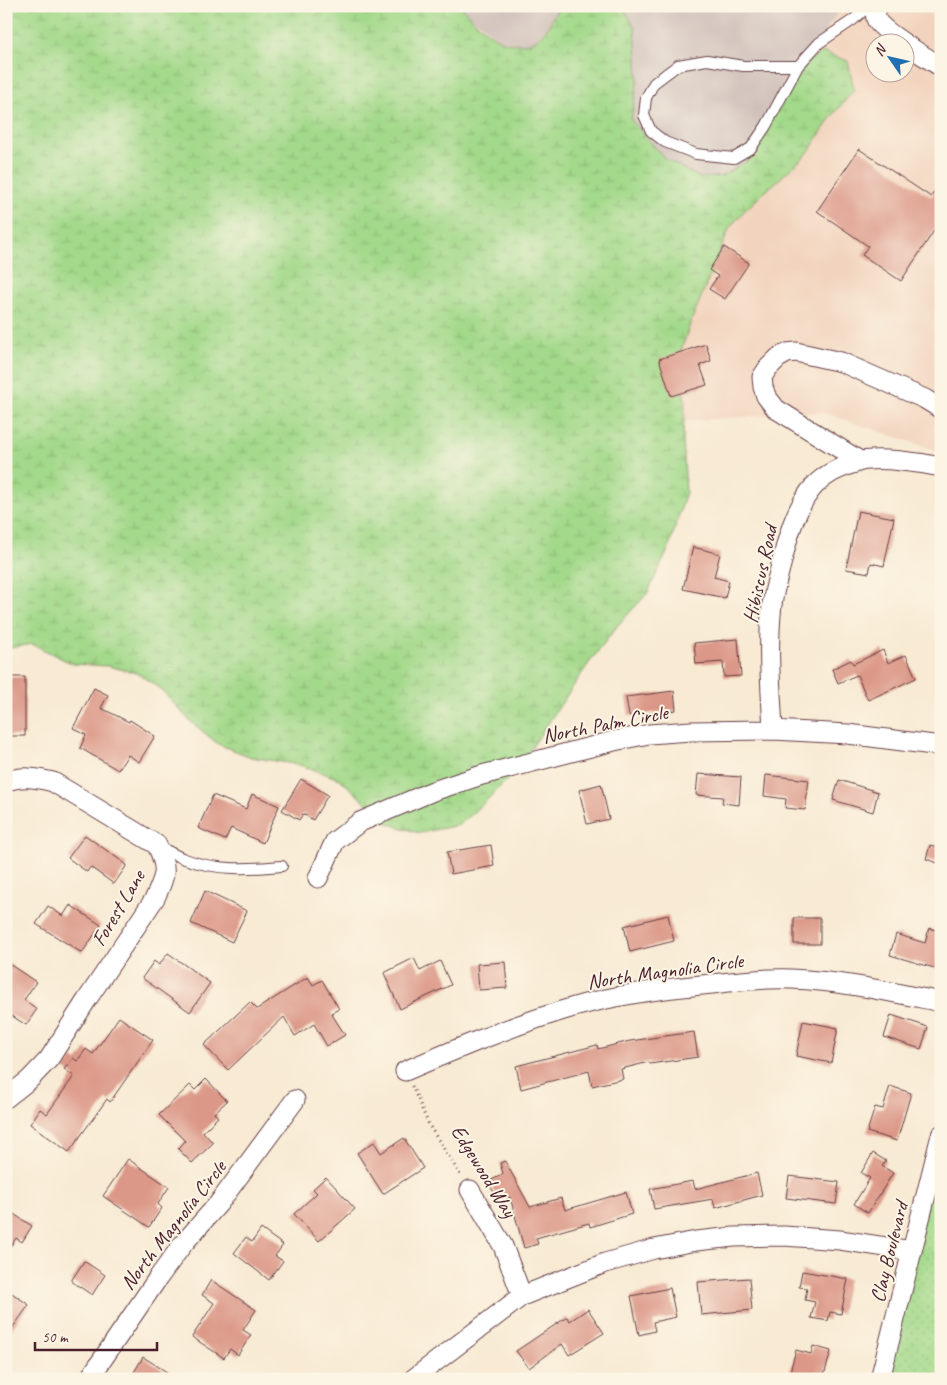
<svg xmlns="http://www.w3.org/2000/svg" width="947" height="1385" font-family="Caveat,sans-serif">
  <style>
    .built { fill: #f2d4be; fill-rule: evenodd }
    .industrial { fill: #cfc0ba }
    .grass { fill: url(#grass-dots); stroke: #767c5a }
    .wetland { fill: url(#wetland-marsh); stroke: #767c5a }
    .building { fill: #db9787 }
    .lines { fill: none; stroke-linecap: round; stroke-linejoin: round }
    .service-casing { stroke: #643d44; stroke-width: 12 }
    .minor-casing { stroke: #643d44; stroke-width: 21 }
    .path { stroke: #643d44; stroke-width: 3; stroke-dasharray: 1 4; stroke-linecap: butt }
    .service { stroke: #fff; stroke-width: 10 }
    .minor { stroke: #fff; stroke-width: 19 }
    .labels { text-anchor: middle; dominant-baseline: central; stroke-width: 4; stroke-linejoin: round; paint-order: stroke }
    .street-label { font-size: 21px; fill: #4a1f2b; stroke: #fcf5e5 }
  </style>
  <defs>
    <pattern id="grass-dots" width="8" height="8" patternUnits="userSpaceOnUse" patternTransform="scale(1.25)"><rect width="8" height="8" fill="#a3d98a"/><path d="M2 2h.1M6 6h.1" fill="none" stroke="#8eba77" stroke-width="1.8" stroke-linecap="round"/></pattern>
    <pattern id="wetland-marsh" width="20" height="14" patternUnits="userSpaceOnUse" patternTransform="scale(1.25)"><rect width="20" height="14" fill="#a3d98a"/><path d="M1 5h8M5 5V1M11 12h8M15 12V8" fill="none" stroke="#8eba77"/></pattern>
  </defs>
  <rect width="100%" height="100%" fill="#fcf5e5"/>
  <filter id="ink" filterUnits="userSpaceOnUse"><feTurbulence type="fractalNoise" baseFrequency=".02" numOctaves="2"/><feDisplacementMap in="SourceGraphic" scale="10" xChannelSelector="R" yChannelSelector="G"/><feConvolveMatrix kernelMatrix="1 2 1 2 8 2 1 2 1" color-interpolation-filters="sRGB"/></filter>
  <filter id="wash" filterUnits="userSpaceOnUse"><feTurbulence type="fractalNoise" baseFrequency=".0096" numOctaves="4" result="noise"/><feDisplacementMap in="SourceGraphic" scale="20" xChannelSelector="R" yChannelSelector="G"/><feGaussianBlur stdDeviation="1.12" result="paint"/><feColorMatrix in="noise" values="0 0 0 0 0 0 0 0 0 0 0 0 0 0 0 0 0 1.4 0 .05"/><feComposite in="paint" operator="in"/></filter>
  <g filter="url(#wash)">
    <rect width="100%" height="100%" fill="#f8ead3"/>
    <path class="built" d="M 842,6 L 941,6 L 941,452 L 821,412 L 684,421 L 685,400 L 677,362 L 690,324 L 730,227 L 830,119 L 854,90 L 803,65 ZM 874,42 L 904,42 L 904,72 L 874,72 Z"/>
    <path class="industrial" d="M 461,6 L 559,6 L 550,24 L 534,42 L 524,44 L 501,41 L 469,15 Z
      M 622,6 L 842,6 L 803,65 L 749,160 L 722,176 L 700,178 L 664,158 L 631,120 L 638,78 L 635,27 Z"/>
    <path class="grass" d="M 941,1143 L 941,1379 L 880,1379 Z"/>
    <path class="wetland" d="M 6,6 L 461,6 C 471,19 486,32 500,40 C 507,44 527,46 534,41 C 546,34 553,18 559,6 L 622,6 L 635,27 L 638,78 L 631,120 L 664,158 L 700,178 L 722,176 L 749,160 L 798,69 L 822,52 L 848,61 L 854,90 L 830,119 L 807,154 L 746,209 L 730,227 L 690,324 L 677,362 L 685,400 L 683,440 L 686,492 L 668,550 L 647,594 L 618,625 L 589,663 L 515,772 L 488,799 L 459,825 L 420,833 L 389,824 L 340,779 L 300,765 L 251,757 L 218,744 L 189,720 L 160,688 L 137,673 L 108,666 L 73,664 L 32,644 L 6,649 Z"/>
    <g id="blocks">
      <path class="building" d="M 859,149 L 931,197 L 941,181 L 941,220 L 901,281 L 862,255 L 868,246 L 817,211 Z
        M 724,247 L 749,263 L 725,299 L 709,289 L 718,276 L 709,270 Z
        M 706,344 L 711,361 L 700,365 L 707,385 L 671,396 L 659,359 Z
        M 858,511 L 894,518 L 884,566 L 871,563 L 869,573 L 846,569 Z
        M 693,547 L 720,554 L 714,577 L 729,581 L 725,598 L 683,589 Z
        M 738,639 L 741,676 L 724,677 L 723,662 L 696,664 L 694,643 Z
        M 883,650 L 888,663 L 906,655 L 916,678 L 868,700 L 857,675 L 838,683 L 832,669 L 851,660 L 853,664 Z
        M 6,677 L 25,677 L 25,736 L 6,736 Z
        M 94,688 L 108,695 L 101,708 L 129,722 L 130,720 L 155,736 L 139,762 L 128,755 L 118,770 L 80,748 L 86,735 L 73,728 Z
        M 674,691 L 676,710 L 629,716 L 626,697 Z
        M 698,774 L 741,777 L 739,805 L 722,803 L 723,797 L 696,795 Z
        M 766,775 L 809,780 L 805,810 L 785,808 L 786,799 L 764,796 Z
        M 301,779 L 328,795 L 313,820 L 303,814 L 299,820 L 282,810 Z
        M 839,780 L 878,792 L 873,812 L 833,800 Z
        M 601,784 L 609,819 L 587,824 L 579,790 Z
        M 252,794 L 279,806 L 263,843 L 231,828 L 225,840 L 198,828 L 213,795 L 246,809 Z
        M 85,835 L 127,865 L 114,884 L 90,867 L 87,872 L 68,858 Z
        M 491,845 L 494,866 L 451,874 L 447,852 Z
        M 930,845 L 941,848 L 941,864 L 926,859 Z
        M 205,891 L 247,911 L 232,942 L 191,923 Z
        M 70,905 L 101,925 L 82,953 L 36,924 L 48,906 L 63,916 Z
        M 668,915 L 674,941 L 630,952 L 624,926 Z
        M 794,918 L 820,918 L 820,944 L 794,944 Z
        M 929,928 L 941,932 L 941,970 L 890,955 L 896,934 L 925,943 Z
        M 168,953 L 210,983 L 190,1012 L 142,978 L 154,961 L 159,965 Z
        M 414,958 L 420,971 L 440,961 L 451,985 L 400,1009 L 384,973 Z
        M 6,962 L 36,982 L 24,1000 L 37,1009 L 26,1025 L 6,1012 Z
        M 505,962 L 507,988 L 479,990 L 477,964 Z
        M 308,977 L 313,985 L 322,980 L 339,1009 L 331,1013 L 345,1035 L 327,1046 L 314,1024 L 295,1036 L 284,1017 L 228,1070 L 204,1045 L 250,1002 L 257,1009 Z
        M 891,1015 L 928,1027 L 921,1049 L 884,1037 Z
        M 119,1017 L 153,1040 L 110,1102 L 107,1099 L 69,1152 L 30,1124 L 40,1109 L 47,1114 L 74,1076 L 64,1069 L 73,1058 L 77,1061 L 86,1049 L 93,1054 Z
        M 803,1021 L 838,1028 L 831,1063 L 796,1056 Z
        M 694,1032 L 698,1057 L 650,1064 L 649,1062 L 621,1069 L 623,1079 L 592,1086 L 589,1071 L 521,1089 L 516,1066 L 597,1045 L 598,1049 L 630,1041 Z
        M 206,1079 L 227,1101 L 214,1113 L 218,1117 L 203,1132 L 213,1143 L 192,1163 L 178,1149 L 185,1141 L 159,1115 L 190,1085 L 195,1090 Z
        M 890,1086 L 911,1093 L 897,1141 L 867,1132 L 875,1107 L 883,1109 Z
        M 404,1138 L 423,1168 L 383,1194 L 357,1153 L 374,1142 L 381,1153 Z
        M 873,1153 L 886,1161 L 882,1166 L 893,1173 L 868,1213 L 854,1204 L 870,1178 L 861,1173 Z
        M 128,1159 L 169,1187 L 158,1204 L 162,1208 L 149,1227 L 103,1196 Z
        M 505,1161 L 530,1207 L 561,1198 L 565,1210 L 626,1192 L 632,1214 L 590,1227 L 589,1223 L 536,1238 L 538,1244 L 524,1248 L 510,1197 L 500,1203 L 488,1182 L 503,1174 L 500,1163 Z
        M 757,1173 L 762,1195 L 715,1208 L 713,1199 L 654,1209 L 650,1189 L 693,1181 L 695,1189 Z
        M 789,1176 L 839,1182 L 836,1204 L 786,1198 Z
        M 326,1177 L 355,1209 L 319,1241 L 294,1214 L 317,1193 L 313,1189 Z
        M 6,1209 L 32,1226 L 22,1242 L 16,1238 L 6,1253 Z
        M 261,1229 L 283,1245 L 275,1256 L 283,1261 L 269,1280 L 234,1253 L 246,1237 L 252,1242 Z
        M 84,1261 L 105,1275 L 92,1295 L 71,1281 Z
        M 802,1271 L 848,1279 L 841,1314 L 830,1312 L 828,1321 L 811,1318 L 815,1302 L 805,1300 L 807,1288 L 799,1287 Z
        M 749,1278 L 752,1310 L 701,1315 L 698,1282 Z
        M 211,1280 L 256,1310 L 243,1330 L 251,1335 L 238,1355 L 230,1349 L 224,1358 L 192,1337 L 214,1303 L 202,1295 Z
        M 670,1288 L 676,1317 L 653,1322 L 655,1331 L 639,1335 L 631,1296 Z
        M 6,1289 L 29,1305 L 6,1337 Z
        M 588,1309 L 604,1333 L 569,1355 L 562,1344 L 529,1368 L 516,1351 L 567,1317 L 570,1321 Z
        M 813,1346 L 831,1351 L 823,1379 L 803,1379 L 789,1375 L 796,1350 L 811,1354 Z
        M 143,1357 L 178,1379 L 130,1379 Z"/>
    </g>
  </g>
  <g filter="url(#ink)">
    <use href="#blocks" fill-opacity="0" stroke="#643d44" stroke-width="1"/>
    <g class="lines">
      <defs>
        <path id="service" d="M 798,66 L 743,66 L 707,60 L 678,65 L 654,83 L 646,98 L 644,115 L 651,131 L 665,142 L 696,154 L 734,158 L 751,148 L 766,126 L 798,66 L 819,43 L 853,20 L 869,6
          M 157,845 C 166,850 176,856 185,859 C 217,871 249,869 282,866"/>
        <path id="minor" d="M 878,6 C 876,11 874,16 877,21 C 887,35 925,56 941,67
          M 860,461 L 776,409 L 766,396 L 763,387 L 762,377 L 768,368 L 778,358 L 787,353 L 796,352 L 841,362 L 925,399 L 941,409
          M 773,730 C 771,689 767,647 772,605 C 774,588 780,570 784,553 C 790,529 798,504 815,485 C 826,474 843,466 858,462 C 876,456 922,463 941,467
          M 6,782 C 21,775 37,778 53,782 L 157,845 C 168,870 166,874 155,898 L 86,1001 L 49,1059 L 29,1080 L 6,1098
          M 318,878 L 335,841 L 360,822 L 433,791 L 482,775 L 614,741 L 649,734 L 691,731 L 773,730 L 848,734 L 941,746
          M 405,1071 C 461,1047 516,1024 574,1007 C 619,994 666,988 712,984 C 738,981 765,978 791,979 C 842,981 891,992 941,1002
          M 470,1190 L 503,1246 L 522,1296
          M 89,1379 L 158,1278 L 183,1244 L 219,1203 L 295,1100
          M 413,1379 L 522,1296 L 605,1263 L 654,1249 L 696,1241 L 734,1237 L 784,1236 L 840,1240 L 912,1251
          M 880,1379 L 941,1135"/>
      </defs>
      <use href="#service" class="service-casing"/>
      <use href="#minor" class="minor-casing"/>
      <path class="path" d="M 412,1086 L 429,1125 L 461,1176"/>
      <use href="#service" class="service"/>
      <use href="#minor" class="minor"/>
    </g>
  </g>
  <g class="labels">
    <g class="street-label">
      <text transform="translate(760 574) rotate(-78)">Hibiscus Road</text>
      <text transform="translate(605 724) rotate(-11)">North Palm Circle</text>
      <text transform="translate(118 908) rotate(-59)">Forest Lane</text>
      <text transform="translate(665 971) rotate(-8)">North Magnolia Circle</text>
      <text transform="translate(484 1171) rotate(58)">Edgewood Way</text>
      <text transform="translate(173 1225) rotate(-52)">North Magnolia Circle</text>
      <text transform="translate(889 1252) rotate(-76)">Clay Boulevard</text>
    </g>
  </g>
  <rect width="947" height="1385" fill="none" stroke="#fcf5e5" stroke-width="25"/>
  <g transform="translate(890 58) rotate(304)"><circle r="24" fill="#fcf5e5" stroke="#b59f9b"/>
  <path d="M0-4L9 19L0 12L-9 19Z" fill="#1f6fb2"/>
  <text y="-8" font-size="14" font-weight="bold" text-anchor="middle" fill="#4a1f2b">N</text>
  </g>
  <path d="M35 1342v8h122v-8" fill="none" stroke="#4a1f2b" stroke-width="2.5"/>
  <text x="42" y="1342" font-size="15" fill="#4a1f2b" stroke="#fcf5e5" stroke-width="4" paint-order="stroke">50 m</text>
</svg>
